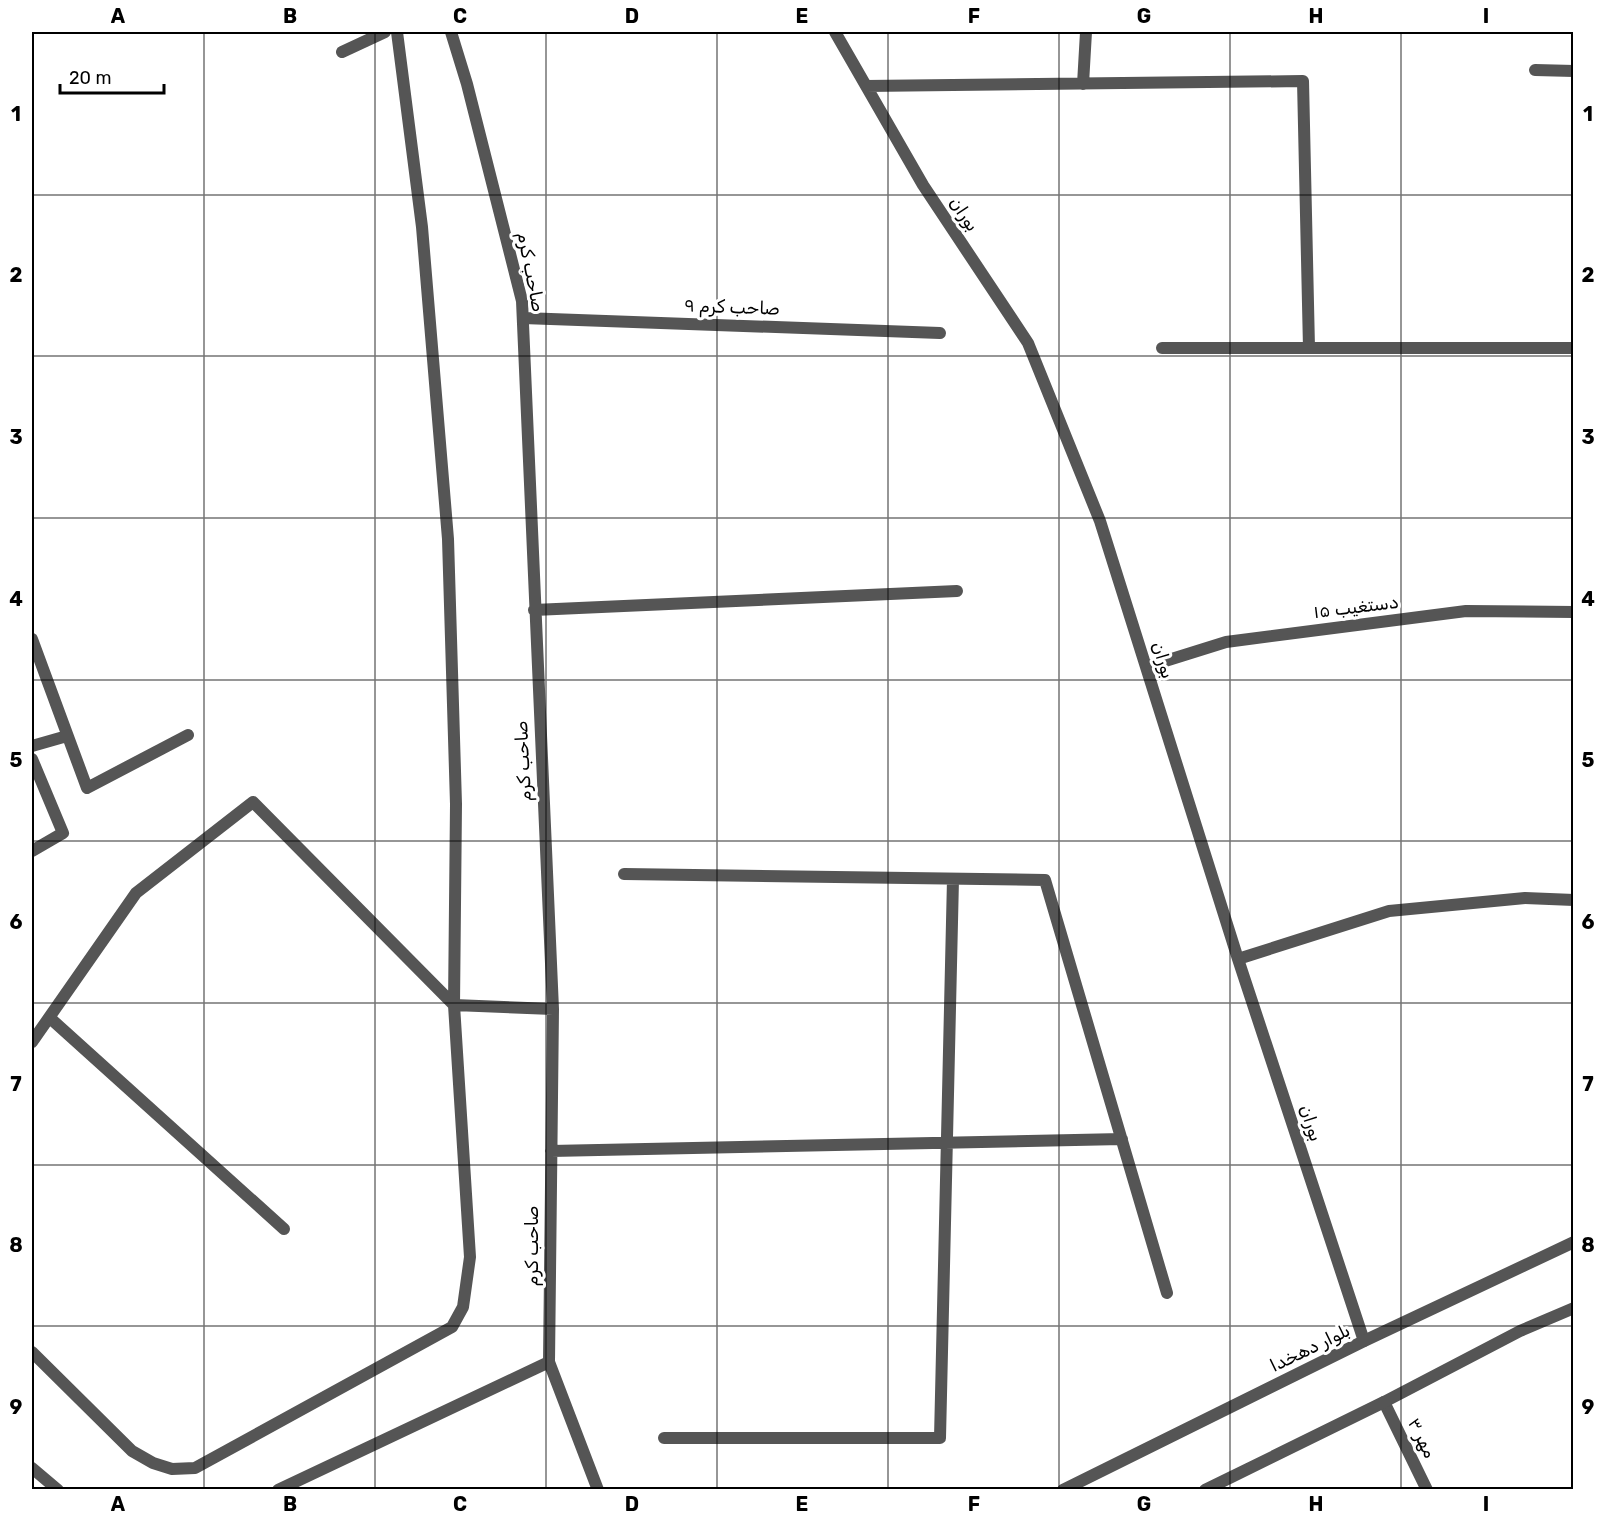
<svg xmlns="http://www.w3.org/2000/svg" width="1605" height="1521" font-family="Rubik,Cairo,sans-serif">
  <style>
    .lines { fill: none; stroke-linecap: round; stroke-linejoin: round }
    .minor { stroke: #555; stroke-width: 12 }
    .tertiary { stroke: #555; stroke-width: 12 }
    .grid { fill: none; stroke: #000; stroke-width: 1.5; stroke-opacity: 0.55 }
    .labels { text-anchor: middle; dominant-baseline: central; stroke-width: 6; stroke-linejoin: round; paint-order: stroke }
    .street-label { font-size: 18px; fill: #000; stroke: #fff }
    .neatline { fill: none; stroke: #000; stroke-width: 2 }
    .grid-label { font-size: 20px; text-anchor: middle; font-weight: bold; fill: #000 }
  </style>
  <rect width="100%" height="100%" fill="#fff"/>
  <g class="lines">
    <path class="minor" d="M 451,32 L 467,84 L 522,301 L 553,1009 L 549,1362 L 598,1490
      M 835,32 L 923,185 L 1028,343 L 1100,521 L 1238,959 L 1364,1341
      M 342,52 L 385,32
      M 1535,70 L 1574,71
      M 1083,84 L 1086,32
      M 866,86 L 1303,81 L 1309,348
      M 523,318 L 940,333
      M 1162,348 L 1574,348
      M 534,610 L 957,591
      M 32,639 L 87,788 L 188,735
      M 1146,667 L 1226,642 L 1466,611 L 1574,612
      M 32,746 L 67,736
      M 32,759 L 63,833 L 32,851
      M 624,874 L 1045,880 L 1167,1293
      M 1238,959 L 1389,911 L 1525,898 L 1574,900
      M 50,1018 L 284,1229
      M 32,1042 L 136,893 L 253,802 L 454,1005 L 553,1009
      M 551,1151 L 1122,1139
      M 32,1352 L 132,1451 L 153,1463 L 172,1469 L 195,1468 L 452,1327 L 463,1307 L 470,1257 L 454,1005 L 456,804 L 448,539 L 422,227 L 397,32
      M 1384,1402 L 1427,1490
      M 664,1438 L 940,1438 L 953,879
      M 32,1468 L 58,1490
      M 278,1490 L 549,1362"/>
    <path class="tertiary" d="M 1063,1490 L 1364,1341 L 1574,1242
      M 1205,1490 L 1384,1402 L 1520,1331 L 1574,1308"/>
  </g>
  <path class="grid" d="M 204,32 L 204,1490M 375,32 L 375,1490M 546,32 L 546,1490M 717,32 L 717,1490M 888,32 L 888,1490M 1059,32 L 1059,1490M 1230,32 L 1230,1490M 1401,32 L 1401,1490M 32,195 L 1574,195M 32,356 L 1574,356M 32,518 L 1574,518M 32,680 L 1574,680M 32,841 L 1574,841M 32,1003 L 1574,1003M 32,1165 L 1574,1165M 32,1326 L 1574,1326"/>
  <g class="labels">
    <g class="street-label">
      <text transform="translate(964 214) rotate(56)">بوران</text>
      <text transform="translate(531 272) rotate(79)">صاحب کرم</text>
      <text transform="translate(732 307) rotate(2)">صاحب کرم ۹</text>
      <text transform="translate(1356 607) rotate(-7)">دستغیب ۱۵</text>
      <text transform="translate(1163 660) rotate(73)">بوران</text>
      <text transform="translate(523 761) rotate(-93)">صاحب کرم</text>
      <text transform="translate(1311 1123) rotate(72)">بوران</text>
      <text transform="translate(532 1246) rotate(-90)">صاحب کرم</text>
      <text transform="translate(1310 1348) rotate(-26)">بلوار دهخدا</text>
      <text transform="translate(1422 1438) rotate(64)">مهر ۳</text>
    </g>
  </g>
  <rect width="1605" height="1521" fill="none" stroke="#ffffff" stroke-width="66"/>
  <path d="M60 84v9h104v-9" fill="none" stroke="#000000" stroke-width="3"/>
  <text x="69" y="84" font-size="18" fill="#000000" stroke="#ffffff" stroke-width="4.5" paint-order="stroke">20 m</text>
  <rect x="33" y="33" width="1539" height="1455" class="neatline"/>
  <g class="grid-label">
    <text x="118" y="23">A</text>
    <text x="290" y="23">B</text>
    <text x="460" y="23">C</text>
    <text x="632" y="23">D</text>
    <text x="802" y="23">E</text>
    <text x="974" y="23">F</text>
    <text x="1144" y="23">G</text>
    <text x="1316" y="23">H</text>
    <text x="1486" y="23">I</text>
    <text x="16" y="121">1</text>
    <text x="1588" y="121">1</text>
    <text x="16" y="282">2</text>
    <text x="1588" y="282">2</text>
    <text x="16" y="444">3</text>
    <text x="1588" y="444">3</text>
    <text x="16" y="606">4</text>
    <text x="1588" y="606">4</text>
    <text x="16" y="767">5</text>
    <text x="1588" y="767">5</text>
    <text x="16" y="929">6</text>
    <text x="1588" y="929">6</text>
    <text x="16" y="1091">7</text>
    <text x="1588" y="1091">7</text>
    <text x="16" y="1252">8</text>
    <text x="1588" y="1252">8</text>
    <text x="16" y="1414">9</text>
    <text x="1588" y="1414">9</text>
    <text x="118" y="1511">A</text>
    <text x="290" y="1511">B</text>
    <text x="460" y="1511">C</text>
    <text x="632" y="1511">D</text>
    <text x="802" y="1511">E</text>
    <text x="974" y="1511">F</text>
    <text x="1144" y="1511">G</text>
    <text x="1316" y="1511">H</text>
    <text x="1486" y="1511">I</text>
  </g>
</svg>
